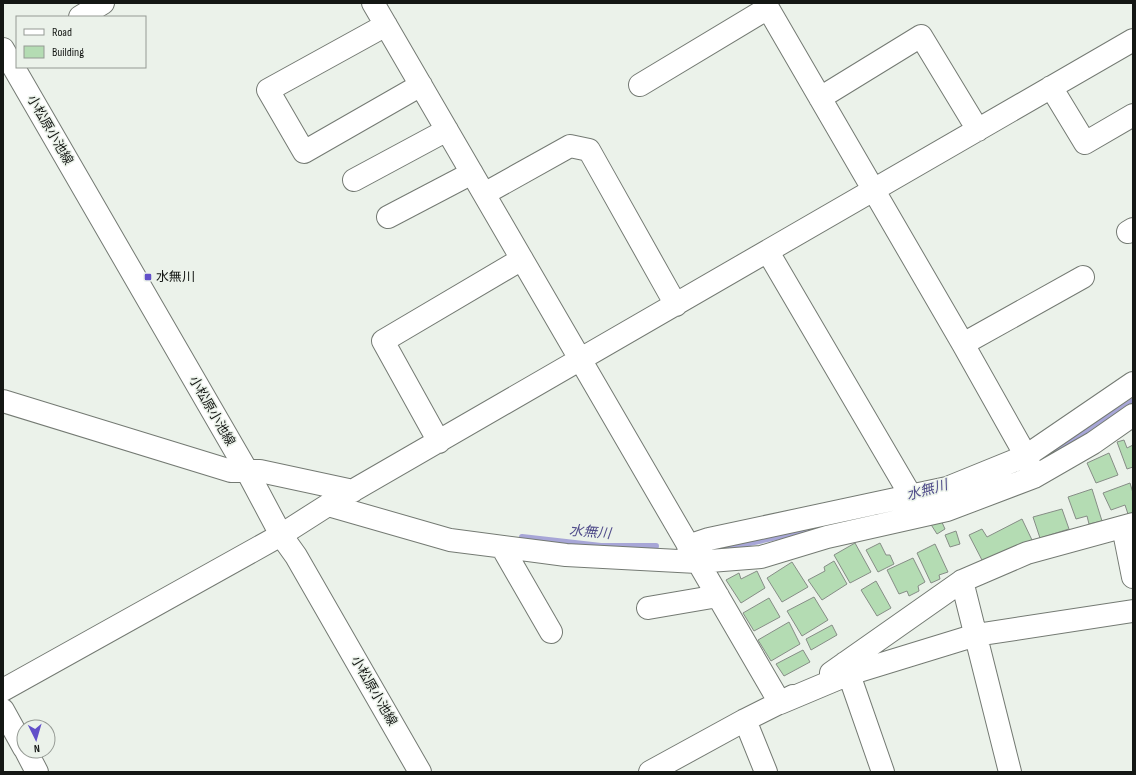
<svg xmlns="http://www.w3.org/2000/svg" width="1136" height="775" font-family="'Sofia Sans Condensed','Noto Sans JP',sans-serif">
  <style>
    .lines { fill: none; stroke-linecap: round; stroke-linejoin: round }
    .stream { stroke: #a7a6d7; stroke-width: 6 }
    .building { fill: #b4dcb3; stroke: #868d86 }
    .minor-casing { stroke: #747a73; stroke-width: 24 }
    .major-casing { stroke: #747a73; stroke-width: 24 }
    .minor { stroke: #fff; stroke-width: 22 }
    .major { stroke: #fff; stroke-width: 22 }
    .poi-dot { fill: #6250c9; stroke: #ebf2ea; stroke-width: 1.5 }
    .labels { text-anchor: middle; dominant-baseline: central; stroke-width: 3; stroke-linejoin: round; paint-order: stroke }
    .street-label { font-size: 13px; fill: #141714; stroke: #ebf2ea }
    .poi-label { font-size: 13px; fill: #141714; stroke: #ebf2ea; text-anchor: start }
    .water-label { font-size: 14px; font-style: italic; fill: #504c8a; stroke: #ebf2ea }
  </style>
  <rect width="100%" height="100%" fill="#ebf2ea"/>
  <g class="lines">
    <path class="stream" d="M 1037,460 L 1051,454 L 1133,401
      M 522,537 L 601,546 L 656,546
      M 713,551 L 827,526"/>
  </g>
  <path class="building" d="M 1124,440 L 1127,448 L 1133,445 L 1133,467 L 1127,469 L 1117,442 Z
    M 1109,453 L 1118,475 L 1096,483 L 1087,463 Z
    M 1130,483 L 1133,493 L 1133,515 L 1129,517 L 1125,505 L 1111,510 L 1103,493 Z
    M 1092,489 L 1102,521 L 1089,524 L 1087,516 L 1076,519 L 1068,497 Z
    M 1062,509 L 1069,529 L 1040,538 L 1033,517 Z
    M 940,518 L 945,529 L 937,534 L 930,523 Z
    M 1022,519 L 1032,540 L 1001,556 L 983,562 L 969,535 L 982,529 L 987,537 Z
    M 956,531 L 960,544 L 950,547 L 945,535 Z
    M 855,543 L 871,572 L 850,583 L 834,555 Z
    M 880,543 L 886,555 L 890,555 L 894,564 L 878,572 L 866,550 Z
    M 935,544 L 948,572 L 939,575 L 940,579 L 931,583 L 917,553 Z
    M 913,558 L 925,582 L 918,586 L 919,591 L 909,596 L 907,591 L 899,594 L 887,570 Z
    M 834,561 L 847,584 L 822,600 L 808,580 L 825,571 L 824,567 Z
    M 792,562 L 808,587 L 782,602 L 767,578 Z
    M 757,571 L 765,588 L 741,603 L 726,580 L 739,573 L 741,579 Z
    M 876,581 L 891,608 L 877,616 L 861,590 Z
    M 814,597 L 828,620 L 802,636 L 787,611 Z
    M 769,598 L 780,617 L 754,631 L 743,613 Z
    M 789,622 L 800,644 L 771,661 L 758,640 Z
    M 832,625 L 837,635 L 811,650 L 806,639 Z
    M 803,650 L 810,662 L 784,676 L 776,664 Z"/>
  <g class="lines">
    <defs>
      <path id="minor" d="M 373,3 L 780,703 L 849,674 L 976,635 L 1133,611
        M 765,3 L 963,344 L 1026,456 L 1034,477
        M 80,17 L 103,3
        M 386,25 L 268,90 L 304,152 L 421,85
        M 640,85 L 768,8
        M 1051,87 L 1085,143 L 1133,115
        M 820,98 L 921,36 L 978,130
        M 354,180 L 447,130
        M 484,194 L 570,146 L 589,150 L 676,305
        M 388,217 L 472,173
        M 1128,232 L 1133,229
        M 768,252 L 911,496 L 913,510
        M 963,344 L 1083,277
        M 3,401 L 231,471 L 260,471 L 353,491
        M 439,442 L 383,341 L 522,259
        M 328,505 L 450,540 L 566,555 L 697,562 L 761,557 L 827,537 L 947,510 L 1034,477 L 1093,443 L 1133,415
        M 1123,527 L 1133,577
        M 688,546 L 709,539 L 947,488 L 1026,456 L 1133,383
        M 502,547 L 551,632
        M 962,581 L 1010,772
        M 648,608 L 718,596
        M 845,663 L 883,772
        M 831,673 L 962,581 L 1027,553 L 1133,524
        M 3,690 L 281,535 L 328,505 L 1133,40
        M 3,710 L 24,748
        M 745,720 L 766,772
        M 26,751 L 37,772
        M 650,772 L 745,720 L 793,696"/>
      <path id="major" d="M 3,49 L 247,471 L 281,535 L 296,556 L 420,772"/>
    </defs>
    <use href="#minor" class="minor-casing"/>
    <use href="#major" class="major-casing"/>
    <use href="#minor" class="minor"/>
    <use href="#major" class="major"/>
  </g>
  <rect class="poi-dot" x="144" y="273" width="8" height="8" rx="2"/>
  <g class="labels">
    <g class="street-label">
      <text transform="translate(50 130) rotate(60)">小松原小池線</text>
      <text transform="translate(212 411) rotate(60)">小松原小池線</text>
      <text transform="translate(374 691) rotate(60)">小松原小池線</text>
    </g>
    <g class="poi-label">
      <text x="156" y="277">水無川</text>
    </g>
    <g class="water-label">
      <text transform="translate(927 490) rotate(-16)">水無川</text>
      <text transform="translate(590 532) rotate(5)">水無川</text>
    </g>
  </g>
  <rect width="1136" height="775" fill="none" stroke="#141714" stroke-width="8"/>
  <rect x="16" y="16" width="130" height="52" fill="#ebf2ea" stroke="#959a94"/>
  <rect x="24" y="29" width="20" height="6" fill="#ffffff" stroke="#959a94"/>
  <text x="52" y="36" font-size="12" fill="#141714">Road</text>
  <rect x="24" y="46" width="20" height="12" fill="#b4dcb3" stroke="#959a94"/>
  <text x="52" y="56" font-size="12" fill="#141714">Building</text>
  <g transform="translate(36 739) rotate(175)"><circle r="19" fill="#ebf2ea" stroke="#959a94"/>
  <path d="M0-3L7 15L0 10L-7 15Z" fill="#6250c9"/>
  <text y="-6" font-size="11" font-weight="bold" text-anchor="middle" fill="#141714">N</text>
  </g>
</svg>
